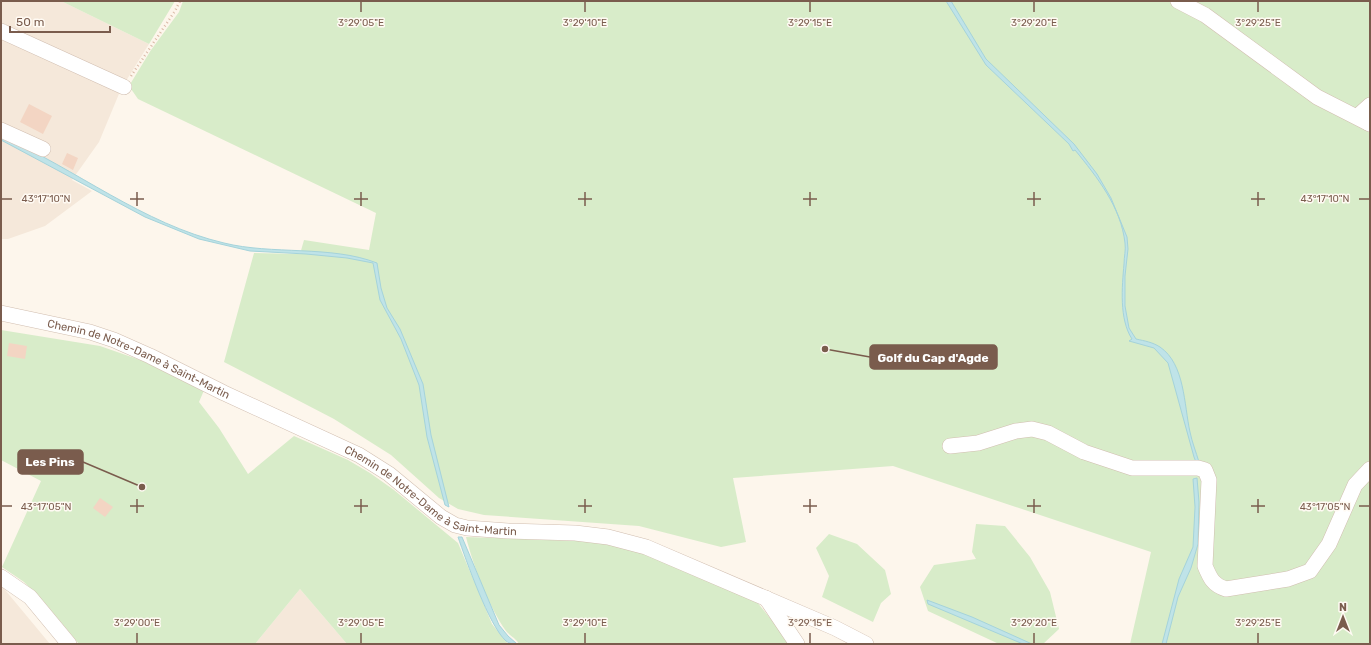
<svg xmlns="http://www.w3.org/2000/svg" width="1371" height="645" font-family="Rubik,sans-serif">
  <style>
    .residential { fill: #f5e8da }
    .green { fill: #d8ecc9 }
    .water { fill: #bfe3e8; stroke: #a5d3da }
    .building { fill: #f3d5c3 }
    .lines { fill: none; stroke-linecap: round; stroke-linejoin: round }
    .minor-casing { stroke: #d1beb0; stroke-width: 16 }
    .path { stroke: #d9b8a5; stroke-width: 2.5; stroke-dasharray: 1 3; stroke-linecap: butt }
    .minor { stroke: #fff; stroke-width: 15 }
    .ticks { fill: none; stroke: #7a5c4d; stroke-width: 1.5 }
    .labels { text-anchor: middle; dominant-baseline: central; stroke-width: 3; stroke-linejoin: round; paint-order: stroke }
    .street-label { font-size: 11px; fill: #7a5c4d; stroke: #fffaf3 }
    .ticks-label { font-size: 10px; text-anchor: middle; fill: #7a5c4d; stroke: #fffaf3; stroke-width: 3; stroke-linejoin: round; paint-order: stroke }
    .leader { fill: none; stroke: #7a5c4d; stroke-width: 1.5 }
    .callout-dot { fill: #7a5c4d; stroke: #fffaf3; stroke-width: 1.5 }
    .callout { fill: #7a5c4d; stroke: #7a5c4d; stroke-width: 1.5 }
    .callout-label { font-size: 12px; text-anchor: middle; font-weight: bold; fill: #fff }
  </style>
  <rect width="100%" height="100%" fill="#fdf6ec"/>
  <path class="residential" d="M 1,1 L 61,1 L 149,44 L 121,89 L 99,142 L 72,180 L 92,191 L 45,226 L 8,239 L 1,239 Z
    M 1,585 L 50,644 L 1,644 Z
    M 300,589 L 347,644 L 255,644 Z"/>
  <path class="green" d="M 61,1 L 175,1 L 149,44 Z
    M 183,1 L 1370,1 L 1370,644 L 1130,644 L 1151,552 L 893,466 L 733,478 L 746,542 L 721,547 L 639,526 L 484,515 L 458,509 L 439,498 L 391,455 L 334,419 L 224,362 L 254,253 L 300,254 L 304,240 L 369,250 L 376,213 L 138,99 L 129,86 L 151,50 L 179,12 Z
    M 1,330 L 100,346 L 163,368 L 205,388 L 199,402 L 219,428 L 248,474 L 294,436 L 348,460 L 370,473 L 394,490 L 458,543 L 492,624 L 508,644 L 347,644 L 300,589 L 255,644 L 79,644 L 44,602 L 24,582 L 2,567 L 41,481 L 1,460 Z
    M 976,524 L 1005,526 L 1030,557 L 1050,592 L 1059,629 L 1043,644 L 999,644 L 928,611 L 920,587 L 934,565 L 976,559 L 972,552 Z
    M 829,534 L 857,544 L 885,570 L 891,594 L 881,603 L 873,622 L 822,597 L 829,576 L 816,548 Z
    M 466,537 L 606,542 L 641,550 L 757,602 L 791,644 L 519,644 C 516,638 510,636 506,631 C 489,607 473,565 466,537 Z"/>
  <path class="water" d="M 946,1 L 951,1 L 986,59 L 1074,144 L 1097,174 L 1111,198 L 1127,237 L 1128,249 L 1125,276 L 1125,306 L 1129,328 L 1136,339 C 1145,341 1152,342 1160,347 C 1185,364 1184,405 1190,432 C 1192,442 1196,452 1199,462 L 1196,462 L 1194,457 L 1168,363 L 1154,348 L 1129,341 L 1132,339 C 1119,319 1122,287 1124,264 C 1124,257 1126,250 1125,243 C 1121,207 1097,177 1075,150 L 1073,151 L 1069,144 L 986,65 Z
    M 1,136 C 76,169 143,224 224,243 C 272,255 331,245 377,263 L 381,288 L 387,308 L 400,329 L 423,384 L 431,435 L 449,507 L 445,505 L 427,437 L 419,385 L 401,339 L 380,300 L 373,263 L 347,258 L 306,254 L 250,251 L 199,239 L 145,217 L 1,140 Z
    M 1197,478 L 1199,502 L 1198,544 L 1191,568 L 1178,597 L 1166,644 L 1162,644 L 1179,579 L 1193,547 L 1195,507 L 1193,479 Z
    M 458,537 L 462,537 L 499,625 L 508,636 L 517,644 C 513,644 510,644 506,641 C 489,626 466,560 458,537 Z
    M 927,600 L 972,617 L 1032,644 L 1023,644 L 928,604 Z"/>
  <path class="building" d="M 29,104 L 52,116 L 43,134 L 20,122 Z
    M 67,153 L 78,158 L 73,170 L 62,164 Z
    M 9,343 L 27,346 L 25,359 L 7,356 Z
    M 100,498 L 113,507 L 105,517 L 93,508 Z"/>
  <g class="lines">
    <defs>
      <g id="minor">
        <path d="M 1178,1 L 1205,15 L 1317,97 L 1370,124"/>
        <path d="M 1,31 L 124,87"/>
        <path d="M 1368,123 L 1360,114 L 1370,105"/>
        <path d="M 1,130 L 43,149"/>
        <path id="s1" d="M 1,313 L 90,332 L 114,340 L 150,356 L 224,393 L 359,455 L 389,474 L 441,517 L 455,525 L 467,528 L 508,531 L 575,533 L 608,537 L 646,547 L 835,628 L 866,644"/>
        <path d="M 950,446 L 978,443 L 1016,431 L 1032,429 L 1048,433 L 1084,452 L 1132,468 L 1198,468 L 1205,470 L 1209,480 L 1205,566 C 1210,578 1213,585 1226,589 L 1288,579 L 1310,571 L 1329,544 L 1355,485 L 1370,469"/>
        <path d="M 1,577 L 30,597 L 69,644"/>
        <path d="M 766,598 L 797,644"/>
      </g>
    </defs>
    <use href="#minor" class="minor-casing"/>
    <path class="path" d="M 131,76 L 175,11 L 180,1"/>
    <use href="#minor" class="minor"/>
  </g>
  <path class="ticks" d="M 361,2 L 361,12M 585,2 L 585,12M 810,2 L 810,12M 1034,2 L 1034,12M 1258,2 L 1258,12M 137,192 L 137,206M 361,192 L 361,206M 585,192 L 585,206M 810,192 L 810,206M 1034,192 L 1034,206M 1258,192 L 1258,206M 2,199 L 12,199M 130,199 L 144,199M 354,199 L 368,199M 578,199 L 592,199M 803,199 L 817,199M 1027,199 L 1041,199M 1251,199 L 1265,199M 1359,199 L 1369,199M 137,499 L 137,513M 361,499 L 361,513M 585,499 L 585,513M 810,499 L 810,513M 1034,499 L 1034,513M 1258,499 L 1258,513M 2,506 L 12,506M 130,506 L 144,506M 354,506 L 368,506M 578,506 L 592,506M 803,506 L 817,506M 1027,506 L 1041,506M 1251,506 L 1265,506M 1359,506 L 1369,506M 137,633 L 137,643M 361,633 L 361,643M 585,633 L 585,643M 810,633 L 810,643M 1034,633 L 1034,643M 1258,633 L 1258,643"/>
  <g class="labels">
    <g class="street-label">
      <text stroke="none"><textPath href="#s1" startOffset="146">Chemin de Notre-Dame à Saint-Martin</textPath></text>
      <text stroke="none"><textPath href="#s1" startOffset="470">Chemin de Notre-Dame à Saint-Martin</textPath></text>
    </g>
  </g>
  <g class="ticks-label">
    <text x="361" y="26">3°29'05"E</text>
    <text x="585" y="26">3°29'10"E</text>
    <text x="810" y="26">3°29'15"E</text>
    <text x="1034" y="26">3°29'20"E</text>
    <text x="1258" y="26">3°29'25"E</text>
    <text x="46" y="202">43°17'10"N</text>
    <text x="1325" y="202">43°17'10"N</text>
    <text x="46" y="510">43°17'05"N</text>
    <text x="1325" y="510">43°17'05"N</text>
    <text x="137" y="626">3°29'00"E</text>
    <text x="361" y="626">3°29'05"E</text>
    <text x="585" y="626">3°29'10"E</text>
    <text x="810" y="626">3°29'15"E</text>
    <text x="1034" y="626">3°29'20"E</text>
    <text x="1258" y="626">3°29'25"E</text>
  </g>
  <path class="leader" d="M825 349L870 357M142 487L83 462"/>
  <g class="callout-dot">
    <circle cx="825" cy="349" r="4"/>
    <circle cx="142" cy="487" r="4"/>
  </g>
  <g class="callout">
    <rect x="870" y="345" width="127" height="24" rx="4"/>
    <rect x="18" y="450" width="65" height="24" rx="4"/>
  </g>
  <g class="callout-label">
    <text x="933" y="362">Golf du Cap d'Agde</text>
    <text x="50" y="466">Les Pins</text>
  </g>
  <rect width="1371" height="645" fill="none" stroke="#7a5c4d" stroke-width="4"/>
  <g transform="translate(1343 617)" stroke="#fffaf3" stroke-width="3" paint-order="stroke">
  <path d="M0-3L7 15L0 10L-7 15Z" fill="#7a5c4d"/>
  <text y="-6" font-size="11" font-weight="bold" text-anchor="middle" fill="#7a5c4d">N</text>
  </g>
  <path d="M10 26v6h100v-6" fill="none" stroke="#7a5c4d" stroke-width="2"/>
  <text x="16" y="26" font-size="12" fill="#7a5c4d" stroke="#fffaf3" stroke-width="3" paint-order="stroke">50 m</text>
</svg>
